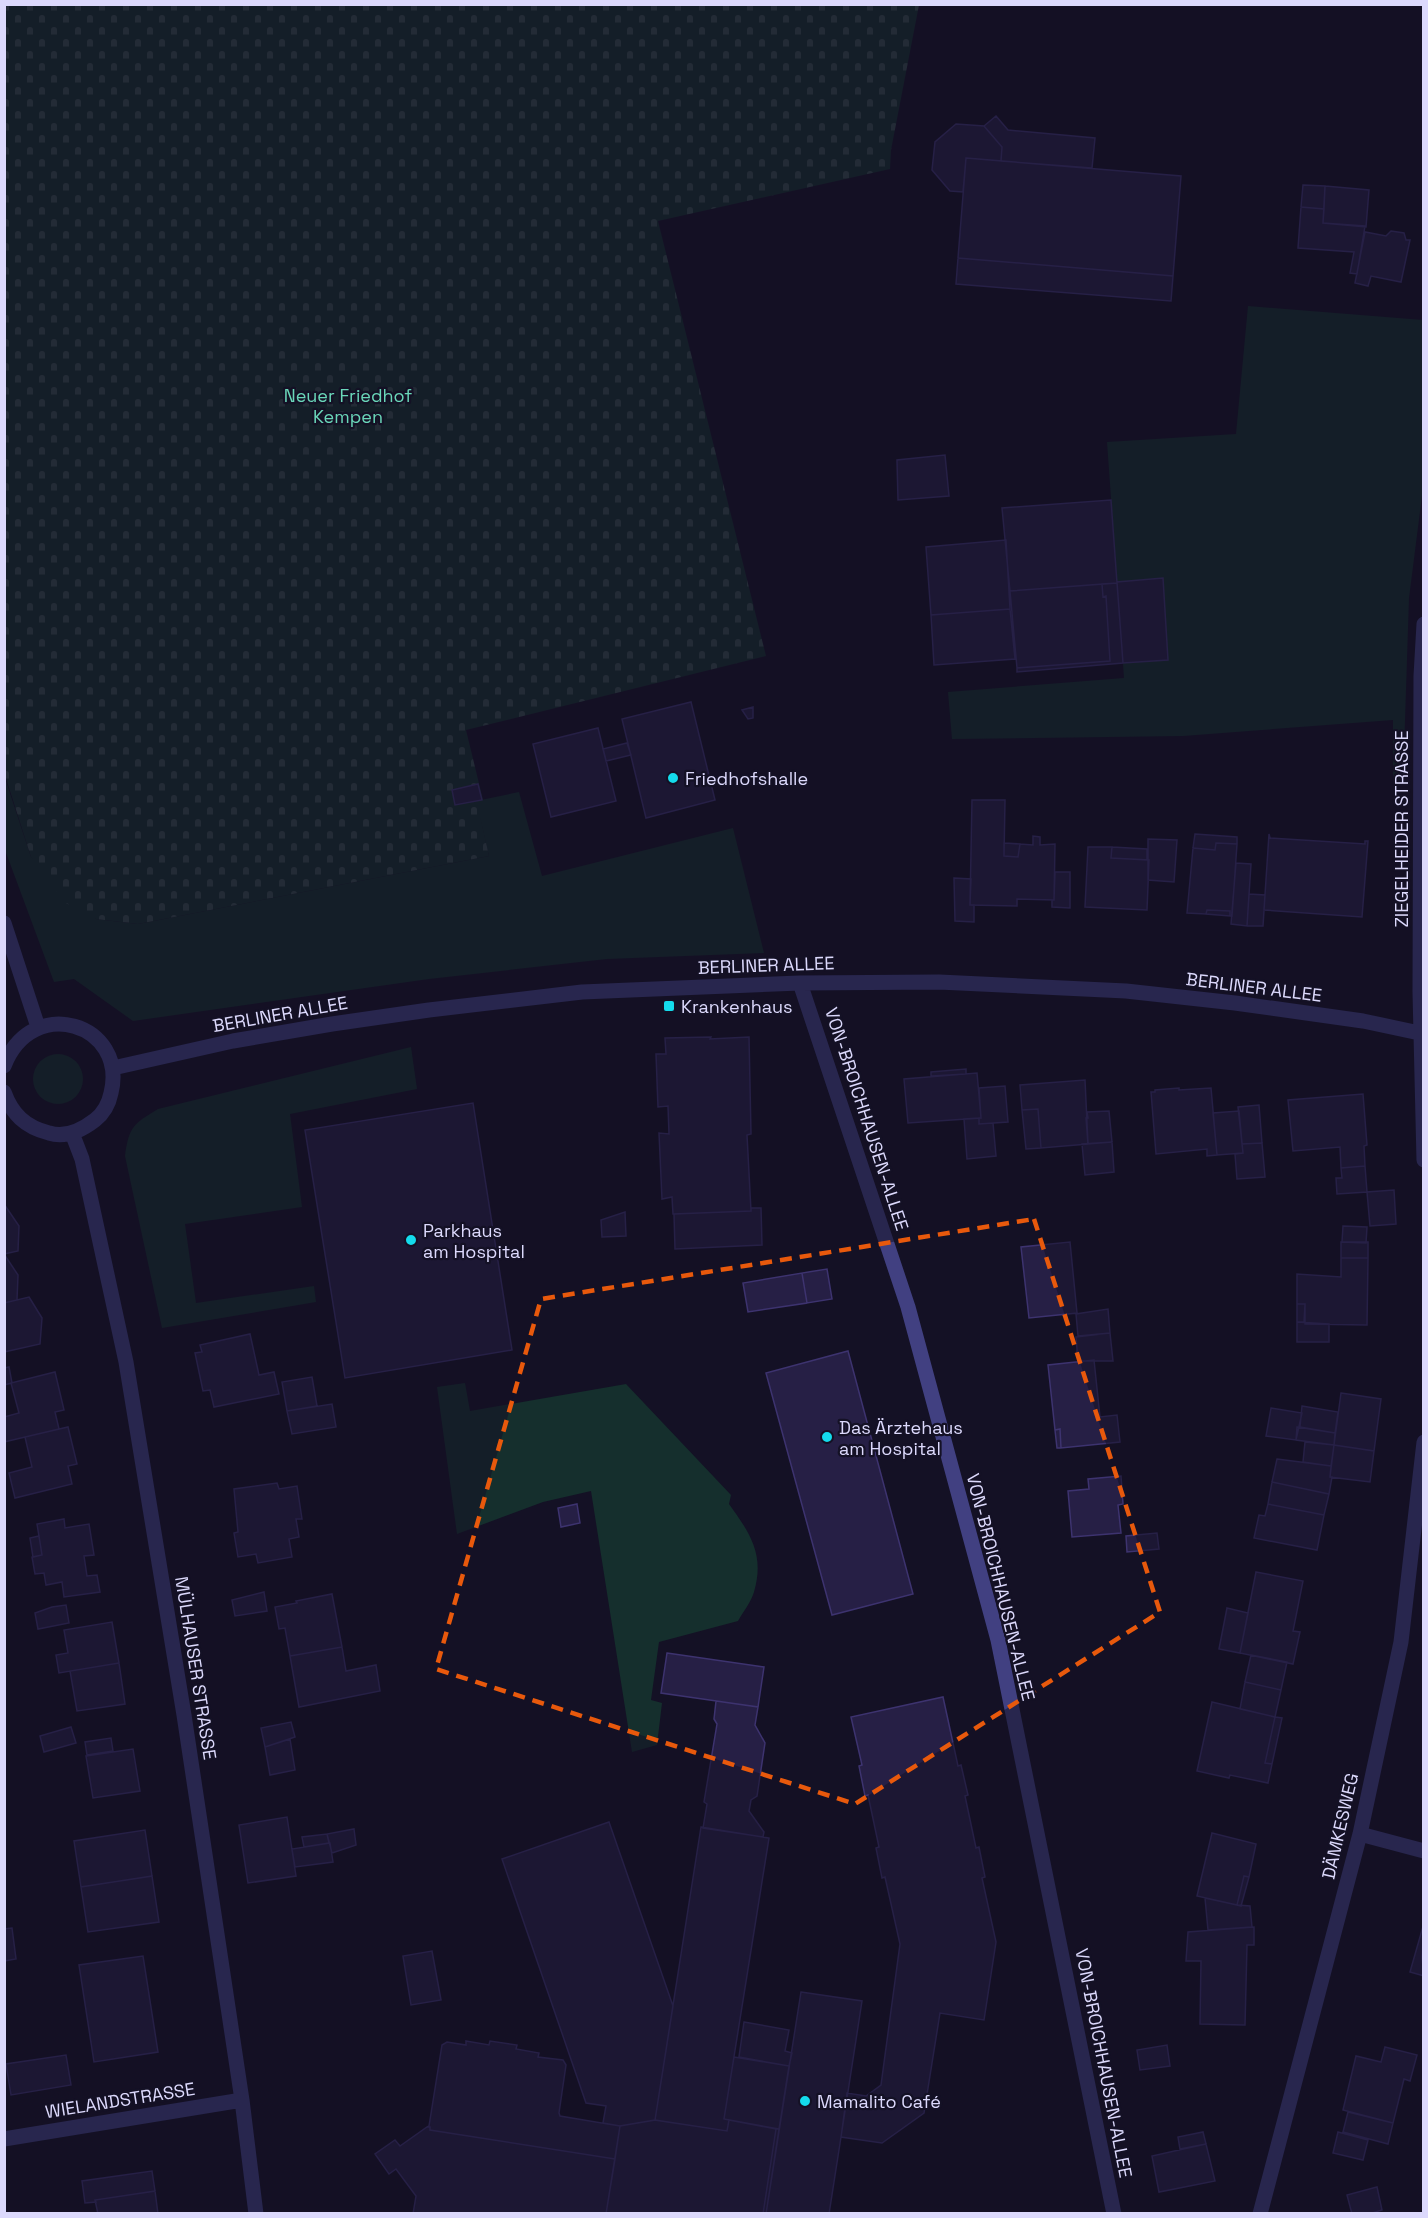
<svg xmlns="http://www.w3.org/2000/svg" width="1428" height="2218" font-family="'Space Grotesk',sans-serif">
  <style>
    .grass { fill: #152f2d }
    .cemetery { fill: url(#cemetery-stones) }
    .building { fill: #261f45; stroke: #3d336f; stroke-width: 1.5 }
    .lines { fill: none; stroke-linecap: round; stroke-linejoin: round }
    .minor { stroke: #414081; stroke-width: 15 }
    .marked { fill: none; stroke: #e8590c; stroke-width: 4.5; stroke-dasharray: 12 8; stroke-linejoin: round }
    .poi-dot { fill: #14dbec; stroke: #141125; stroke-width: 2 }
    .labels { text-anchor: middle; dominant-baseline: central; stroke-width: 4.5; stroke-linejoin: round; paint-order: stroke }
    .park-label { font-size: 18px; fill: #6ad7b9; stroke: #141125 }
    .poi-label { font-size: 18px; fill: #dcd9fc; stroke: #141125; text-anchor: start }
    .street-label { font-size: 18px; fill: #dcd9fc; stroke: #141125 }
  </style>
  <defs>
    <pattern id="cemetery-stones" width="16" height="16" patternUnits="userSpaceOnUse" patternTransform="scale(1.5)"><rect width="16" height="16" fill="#152f2d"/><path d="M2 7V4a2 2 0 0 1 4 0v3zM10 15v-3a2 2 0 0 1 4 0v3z" fill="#364d4c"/></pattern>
  </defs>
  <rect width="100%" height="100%" fill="#141125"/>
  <path class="grass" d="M 1248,306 L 1423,320 L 1424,480 L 1409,598 L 1403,782 L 1393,782 L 1393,720 L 1183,736 L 952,739 L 948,692 L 1124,678 L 1107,442 L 1236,434 Z
    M 4,775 L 31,857 L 96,919 L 138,924 L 489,856 L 476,801 L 519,792 L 542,876 L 733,828 L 764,953 L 607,959 L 429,979 L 133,1021 L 74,979 L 54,982 L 5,850 Z
    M 411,1047 L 417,1089 L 290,1114 L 302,1207 L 185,1224 L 196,1303 L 314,1286 L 316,1302 L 162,1328 L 125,1156 C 129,1127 133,1124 158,1109 Z
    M33 1079a25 25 0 1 1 50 0a25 25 0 1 1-50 0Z
    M 465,1383 L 470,1411 L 626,1384 L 731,1495 L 729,1504 C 750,1533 765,1555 754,1592 C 751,1602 743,1612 738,1621 L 659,1642 L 651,1700 L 662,1703 L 657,1745 L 632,1752 L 591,1491 L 543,1502 L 457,1534 L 437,1387 Z"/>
  <path class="cemetery" d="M 4,5 L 919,5 L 891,150 L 890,169 L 658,221 L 766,656 L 466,730 L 483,800 L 477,802 L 489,856 L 138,924 L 96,919 L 64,902 L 31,857 L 5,775 Z"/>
  <path class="building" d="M 996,116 L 1008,130 L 1095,138 L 1092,168 L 1001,161 L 1002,147 L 984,126 Z
    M 956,124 L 984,126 L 1002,147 L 1001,161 L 966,158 L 963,192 L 950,191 L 932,170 L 935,142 Z
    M 966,158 L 1181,176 L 1173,276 L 958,258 Z
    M 1303,185 L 1325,186 L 1324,209 L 1301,207 Z
    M 1325,186 L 1369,190 L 1366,227 L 1323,223 Z
    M 1301,207 L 1324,209 L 1323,223 L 1365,226 L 1357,274 L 1350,273 L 1354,252 L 1298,248 Z
    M 1391,231 L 1404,233 L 1406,240 L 1410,240 L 1401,282 L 1371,276 L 1368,286 L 1355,283 L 1365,232 L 1386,236 Z
    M 958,258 L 1173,276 L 1171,301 L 956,284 Z
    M 945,455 L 949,496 L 898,500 L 897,460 Z
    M 1111,500 L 1117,583 L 1010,591 L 1002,508 Z
    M 1006,540 L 1010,609 L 931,615 L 926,547 Z
    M 1163,578 L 1168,660 L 1123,663 L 1117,582 Z
    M 1117,583 L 1123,663 L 1017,672 L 1017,668 L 1110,661 L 1106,596 L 1103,597 L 1102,584 Z
    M 1102,584 L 1103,597 L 1106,596 L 1110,661 L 1017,668 L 1010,591 Z
    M 1010,609 L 1015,659 L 934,665 L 931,615 Z
    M 691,702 L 715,800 L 646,818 L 622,719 Z
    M 753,707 L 753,718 L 748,719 L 742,710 Z
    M 598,728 L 616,801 L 551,817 L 533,744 Z
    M 627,743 L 631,755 L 606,761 L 603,749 Z
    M 478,784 L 482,800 L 455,805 L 452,790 Z
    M 972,800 L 1005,800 L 1004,856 L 1018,857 L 1020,844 L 1033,845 L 1033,836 L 1040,837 L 1040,845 L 1055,844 L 1054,900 L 1017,899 L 1017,906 L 970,905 Z
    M 1195,834 L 1237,837 L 1237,844 L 1216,843 L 1215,850 L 1193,848 Z
    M 1269,834 L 1270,838 L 1365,844 L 1365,841 L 1368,841 L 1362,917 L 1264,910 Z
    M 1148,839 L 1177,840 L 1174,882 L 1148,880 Z
    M 1004,843 L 1020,844 L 1018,857 L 1004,856 Z
    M 1216,843 L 1237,844 L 1232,916 L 1230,916 L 1230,911 L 1207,910 L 1206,914 L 1187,913 L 1193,848 L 1215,850 Z
    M 1088,847 L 1112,847 L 1111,858 L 1149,860 L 1147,910 L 1085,907 Z
    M 1112,847 L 1147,849 L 1147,860 L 1111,858 Z
    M 1236,863 L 1251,864 L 1247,926 L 1231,924 Z
    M 1055,872 L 1070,872 L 1070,908 L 1052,907 L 1052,900 L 1054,900 Z
    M 954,878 L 971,879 L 970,905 L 974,905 L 974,922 L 955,921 Z
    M 1249,894 L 1265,895 L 1263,926 L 1247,926 Z
    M 1207,910 L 1230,911 L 1230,916 L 1206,914 Z
    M 711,1037 L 710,1039 L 749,1037 L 751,1134 L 747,1135 L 751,1211 L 673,1214 L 672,1197 L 662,1199 L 659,1133 L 669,1134 L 668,1106 L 658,1107 L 656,1054 L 666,1054 L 665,1038 Z
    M 966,1069 L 966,1074 L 931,1076 L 931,1072 Z
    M 977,1073 L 981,1118 L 908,1123 L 904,1079 Z
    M 1085,1080 L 1088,1144 L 1041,1148 L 1038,1109 L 1022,1110 L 1020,1085 Z
    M 1005,1086 L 1008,1122 L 979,1124 L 979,1118 L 981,1118 L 979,1088 Z
    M 1179,1088 L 1179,1090 L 1211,1088 L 1217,1155 L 1207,1156 L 1207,1149 L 1156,1154 L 1151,1092 L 1155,1092 L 1155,1090 Z
    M 1363,1094 L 1367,1145 L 1364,1146 L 1365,1166 L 1341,1168 L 1340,1147 L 1293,1151 L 1288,1100 Z
    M 473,1103 L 512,1350 L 345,1378 L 305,1130 Z
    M 1259,1105 L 1262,1143 L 1242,1144 L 1238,1107 Z
    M 1038,1109 L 1041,1148 L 1026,1149 L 1022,1110 Z
    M 1109,1111 L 1112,1142 L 1088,1144 L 1086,1118 L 1088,1118 L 1087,1112 Z
    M 1239,1111 L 1243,1153 L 1217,1155 L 1213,1113 Z
    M 979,1118 L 979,1124 L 993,1123 L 996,1156 L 967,1159 L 964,1119 Z
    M 1112,1142 L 1114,1172 L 1085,1175 L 1082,1144 Z
    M 1262,1143 L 1265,1177 L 1237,1179 L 1235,1154 L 1243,1153 L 1242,1144 Z
    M 1365,1166 L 1367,1192 L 1337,1194 L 1336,1178 L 1342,1178 L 1341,1168 Z
    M 1394,1190 L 1396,1224 L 1370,1226 L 1367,1192 Z
    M 4,1204 L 19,1226 L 18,1251 L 4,1254 Z
    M 751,1208 L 761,1208 L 762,1245 L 675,1249 L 674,1214 L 751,1211 Z
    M 625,1212 L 626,1236 L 602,1237 L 601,1220 Z
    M 1343,1226 L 1367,1227 L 1366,1243 L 1342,1242 Z
    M 1070,1242 L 1077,1313 L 1029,1318 L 1021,1247 Z
    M 1341,1242 L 1368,1242 L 1368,1258 L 1341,1258 Z
    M 4,1254 L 18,1275 L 17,1300 L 4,1303 Z
    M 1341,1258 L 1368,1258 L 1367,1325 L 1305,1324 L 1305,1304 L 1297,1304 L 1297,1274 L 1341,1277 Z
    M 827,1269 L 832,1299 L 807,1303 L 802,1273 Z
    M 802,1273 L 807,1303 L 748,1312 L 743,1283 Z
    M 29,1297 L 42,1318 L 40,1344 L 4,1352 L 4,1303 Z
    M 1297,1304 L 1305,1304 L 1304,1322 L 1297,1322 Z
    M 1108,1309 L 1110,1333 L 1078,1336 L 1076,1314 Z
    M 1297,1322 L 1329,1324 L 1329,1342 L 1297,1342 Z
    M 1110,1333 L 1113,1361 L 1078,1361 L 1076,1337 Z
    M 250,1334 L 259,1375 L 274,1372 L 279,1394 L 214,1407 L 210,1390 L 203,1391 L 195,1353 L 202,1352 L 200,1345 Z
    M 848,1351 L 913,1594 L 832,1615 L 766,1373 Z
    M 1094,1360 L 1100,1417 L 1117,1415 L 1120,1442 L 1061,1448 L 1060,1429 L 1055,1430 L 1048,1365 Z
    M 9,1367 L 12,1383 L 4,1385 L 4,1368 Z
    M 55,1372 L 64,1410 L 55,1412 L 59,1429 L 4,1442 L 4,1417 L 19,1413 L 11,1383 Z
    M 312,1377 L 317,1406 L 287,1411 L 282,1382 Z
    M 1341,1393 L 1381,1399 L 1374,1451 L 1334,1445 Z
    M 332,1404 L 336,1427 L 292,1434 L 287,1411 Z
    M 1302,1406 L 1338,1412 L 1335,1433 L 1300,1427 Z
    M 1271,1408 L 1302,1413 L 1296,1440 L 1266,1436 Z
    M 68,1427 L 77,1464 L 68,1466 L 72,1484 L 15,1498 L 9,1473 L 32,1467 L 25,1437 Z
    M 1297,1427 L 1335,1433 L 1334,1445 L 1296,1440 Z
    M 1060,1429 L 1061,1448 L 1057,1448 L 1055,1430 Z
    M 1305,1442 L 1334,1445 L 1331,1466 L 1303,1462 Z
    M 1334,1445 L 1374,1451 L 1370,1482 L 1330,1477 Z
    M 1277,1459 L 1331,1466 L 1330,1477 L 1332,1477 L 1329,1494 L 1272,1482 Z
    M 1121,1476 L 1123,1504 L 1118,1505 L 1121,1533 L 1072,1537 L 1068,1491 L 1089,1489 L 1088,1479 Z
    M 1272,1482 L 1329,1494 L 1324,1515 L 1268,1504 Z
    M 277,1483 L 279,1489 L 297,1486 L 302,1519 L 296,1519 L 299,1537 L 289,1539 L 292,1557 L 258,1563 L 256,1554 L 238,1557 L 234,1533 L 238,1532 L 234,1489 Z
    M 577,1504 L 580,1523 L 561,1527 L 558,1508 Z
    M 1268,1504 L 1324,1515 L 1317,1550 L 1254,1538 L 1259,1515 L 1265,1516 Z
    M 64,1519 L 65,1528 L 89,1524 L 94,1555 L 84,1556 L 87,1576 L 97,1575 L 100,1592 L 64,1597 L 62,1582 L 46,1585 L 44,1573 L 35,1574 L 32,1557 L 42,1555 L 37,1524 Z
    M 1157,1533 L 1159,1549 L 1127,1552 L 1126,1536 Z
    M 39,1536 L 42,1555 L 33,1557 L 30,1538 Z
    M 1256,1572 L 1303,1581 L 1293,1631 L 1300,1632 L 1293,1664 L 1240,1653 Z
    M 264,1592 L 267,1611 L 235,1616 L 232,1600 Z
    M 332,1594 L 342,1647 L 290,1656 L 285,1628 L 279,1629 L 275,1607 L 297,1603 L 296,1601 Z
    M 66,1605 L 69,1623 L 38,1629 L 35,1613 L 52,1607 Z
    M 1227,1608 L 1248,1613 L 1240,1653 L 1219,1649 Z
    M 112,1622 L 119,1663 L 59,1673 L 56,1655 L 68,1653 L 64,1630 Z
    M 342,1647 L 346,1671 L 376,1665 L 380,1691 L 299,1707 L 290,1656 Z
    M 667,1653 L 764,1667 L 758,1707 L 661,1693 Z
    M 1251,1655 L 1287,1662 L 1281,1690 L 1245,1682 Z
    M 119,1663 L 125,1704 L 77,1711 L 70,1671 Z
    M 1245,1682 L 1281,1690 L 1275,1717 L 1240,1709 Z
    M 943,1697 L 958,1766 L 961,1765 L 968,1795 L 965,1796 L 976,1848 L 979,1847 L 985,1877 L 982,1878 L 996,1942 L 984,2020 L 940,2013 L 924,2113 L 882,2143 L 841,2137 L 847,2093 L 866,2096 L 881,2085 L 900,1944 L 885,1877 L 882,1878 L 876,1848 L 879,1847 L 868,1795 L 865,1796 L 859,1766 L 862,1765 L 851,1717 Z
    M 716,1701 L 758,1707 L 755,1725 L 765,1743 L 757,1796 L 751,1800 L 749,1811 L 764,1832 L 763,1837 L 703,1828 L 707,1804 L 704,1802 L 717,1724 L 714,1719 Z
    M 1212,1702 L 1275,1717 L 1265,1763 L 1272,1764 L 1268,1783 L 1230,1775 L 1229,1778 L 1197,1771 Z
    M 1275,1717 L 1282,1718 L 1272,1764 L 1265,1763 Z
    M 291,1722 L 295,1737 L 265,1747 L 261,1728 Z
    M 71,1727 L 76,1743 L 44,1752 L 40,1736 Z
    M 111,1738 L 113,1751 L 87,1755 L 85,1742 Z
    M 290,1739 L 295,1770 L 270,1775 L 265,1747 Z
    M 133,1749 L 140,1791 L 93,1798 L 86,1756 Z
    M 287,1817 L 296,1876 L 248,1883 L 239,1825 Z
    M 609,1822 L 673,2006 L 655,2120 L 620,2126 L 603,2123 L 606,2106 L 586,2103 L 502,1859 Z
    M 701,1827 L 769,1838 L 724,2119 L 729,2120 L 727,2131 L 655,2120 Z
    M 354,1829 L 356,1845 L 332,1853 L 327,1834 Z
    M 145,1830 L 152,1876 L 81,1887 L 74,1841 Z
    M 1212,1833 L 1256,1844 L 1249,1877 L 1244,1876 L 1237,1905 L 1197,1896 Z
    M 327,1834 L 329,1843 L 304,1847 L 302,1837 Z
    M 330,1843 L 333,1862 L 295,1867 L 292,1849 Z
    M 152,1876 L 159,1922 L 88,1932 L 81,1887 Z
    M 1244,1876 L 1249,1877 L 1241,1906 L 1237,1905 Z
    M 1205,1898 L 1237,1905 L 1250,1906 L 1252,1927 L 1208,1930 Z
    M 1424,1923 L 1422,1958 L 1424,1976 L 1410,1972 Z
    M 1254,1927 L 1254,1945 L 1247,1945 L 1245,2025 L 1200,2024 L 1201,1961 L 1186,1961 L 1188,1932 Z
    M 12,1928 L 16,1959 L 4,1961 L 4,1929 Z
    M 432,1951 L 441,2000 L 411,2005 L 403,1956 Z
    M 143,1956 L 158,2052 L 94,2062 L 79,1965 Z
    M 801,1992 L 862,2001 L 841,2137 L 829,2214 L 766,2214 Z
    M 744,2022 L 789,2030 L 785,2051 L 792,2053 L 789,2066 L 739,2057 Z
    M 466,2041 L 489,2045 L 490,2041 L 517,2045 L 516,2049 L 539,2053 L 538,2057 L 563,2060 L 566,2065 L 559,2113 L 560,2116 L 620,2126 L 615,2159 L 430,2130 L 430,2127 L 427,2127 L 429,2126 L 442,2045 L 447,2042 L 466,2045 Z
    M 1167,2045 L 1170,2066 L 1140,2070 L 1137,2050 Z
    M 1385,2047 L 1417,2055 L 1410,2081 L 1404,2079 L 1393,2123 L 1343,2110 L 1356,2056 L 1381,2062 Z
    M 66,2055 L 71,2085 L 11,2095 L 6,2064 Z
    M 734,2057 L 789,2066 L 779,2129 L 724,2119 Z
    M 1348,2112 L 1393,2123 L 1388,2144 L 1343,2132 Z
    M 655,2120 L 727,2131 L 729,2120 L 776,2129 L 763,2214 L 606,2214 L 620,2126 Z
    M 427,2127 L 430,2127 L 430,2130 L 615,2159 L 606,2214 L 413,2214 L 416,2196 L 396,2169 L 389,2174 L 375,2154 L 395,2140 L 400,2146 Z
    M 776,2129 L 779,2129 L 766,2214 L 763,2214 Z
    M 1203,2132 L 1206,2144 L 1180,2149 L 1178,2137 Z
    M 1338,2132 L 1368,2140 L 1363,2160 L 1333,2153 Z
    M 1206,2144 L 1215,2181 L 1159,2192 L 1152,2156 Z
    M 152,2171 L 155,2191 L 95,2200 L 96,2202 L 85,2203 L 82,2181 Z
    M 1377,2187 L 1382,2210 L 1369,2214 L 1352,2214 L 1347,2195 Z
    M 155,2191 L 158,2214 L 98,2214 L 95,2200 Z"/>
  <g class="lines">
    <path class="minor" d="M 1424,624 L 1421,676 L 1420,992 L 1424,1160
      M 4,923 L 38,1027
      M 800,983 L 908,1307 L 998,1640 L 1114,2214
      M 4,1066 C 32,993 128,1024 111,1093 C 109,1103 104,1113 95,1120 C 82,1130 65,1138 49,1133 C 25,1127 12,1114 4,1092
      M 113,1068 L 233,1041 L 332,1024 L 429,1010 L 582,992 L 800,983 L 939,982 L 1126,991 L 1235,1003 L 1363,1021 L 1424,1034
      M 72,1133 L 82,1159 L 126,1362 L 184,1715 L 242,2100 L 256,2214
      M 1360,1834 L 1424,1851
      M 4,2139 L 242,2100
      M 1260,2214 L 1360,1834 L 1401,1642 L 1424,1442"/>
  </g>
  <path d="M0 0H1428V2218H0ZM 1034,1219 L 1160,1612 L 855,1804 L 436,1669 L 541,1299 Z" fill="#141125" fill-opacity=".55" fill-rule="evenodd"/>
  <path class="marked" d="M 1034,1219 L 1160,1612 L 855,1804 L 436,1669 L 541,1299 Z"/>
  <g class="poi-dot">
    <circle cx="673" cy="778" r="6"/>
    <rect x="663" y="1000" width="12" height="12" rx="3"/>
    <circle cx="411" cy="1240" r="6"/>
    <circle cx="827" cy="1437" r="6"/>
    <circle cx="805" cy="2101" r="6"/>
  </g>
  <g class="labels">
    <g class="park-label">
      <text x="348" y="395">Neuer Friedhof<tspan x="348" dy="21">Kempen</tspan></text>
    </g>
    <g class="poi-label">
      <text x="685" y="778">Friedhofshalle</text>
      <text x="681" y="1006">Krankenhaus</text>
      <text x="423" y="1230">Parkhaus<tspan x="423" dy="21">am Hospital</tspan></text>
      <text x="839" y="1427">Das Ärztehaus<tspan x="839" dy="21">am Hospital</tspan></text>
      <text x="817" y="2101">Mamalito Café</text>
    </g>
    <g class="street-label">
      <text transform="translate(1401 829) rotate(-90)">ZIEGELHEIDER STRASSE</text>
      <text transform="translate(766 965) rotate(-2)">BERLINER ALLEE</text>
      <text transform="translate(1254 987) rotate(7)">BERLINER ALLEE</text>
      <text transform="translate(280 1014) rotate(-10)">BERLINER ALLEE</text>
      <text transform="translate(867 1119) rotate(72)">VON-BROICHHAUSEN-ALLEE</text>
      <text transform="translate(1001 1587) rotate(76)">VON-BROICHHAUSEN-ALLEE</text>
      <text transform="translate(196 1668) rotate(81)">MÜLHAUSER STRASSE</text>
      <text transform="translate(1340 1826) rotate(-77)">DÄMKESWEG</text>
      <text transform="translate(1104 2063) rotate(79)">VON-BROICHHAUSEN-ALLEE</text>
      <text transform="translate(120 2100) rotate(-9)">WIELANDSTRASSE</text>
    </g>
  </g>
  <rect width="1428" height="2218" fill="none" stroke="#dcd9fc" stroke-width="12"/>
</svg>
